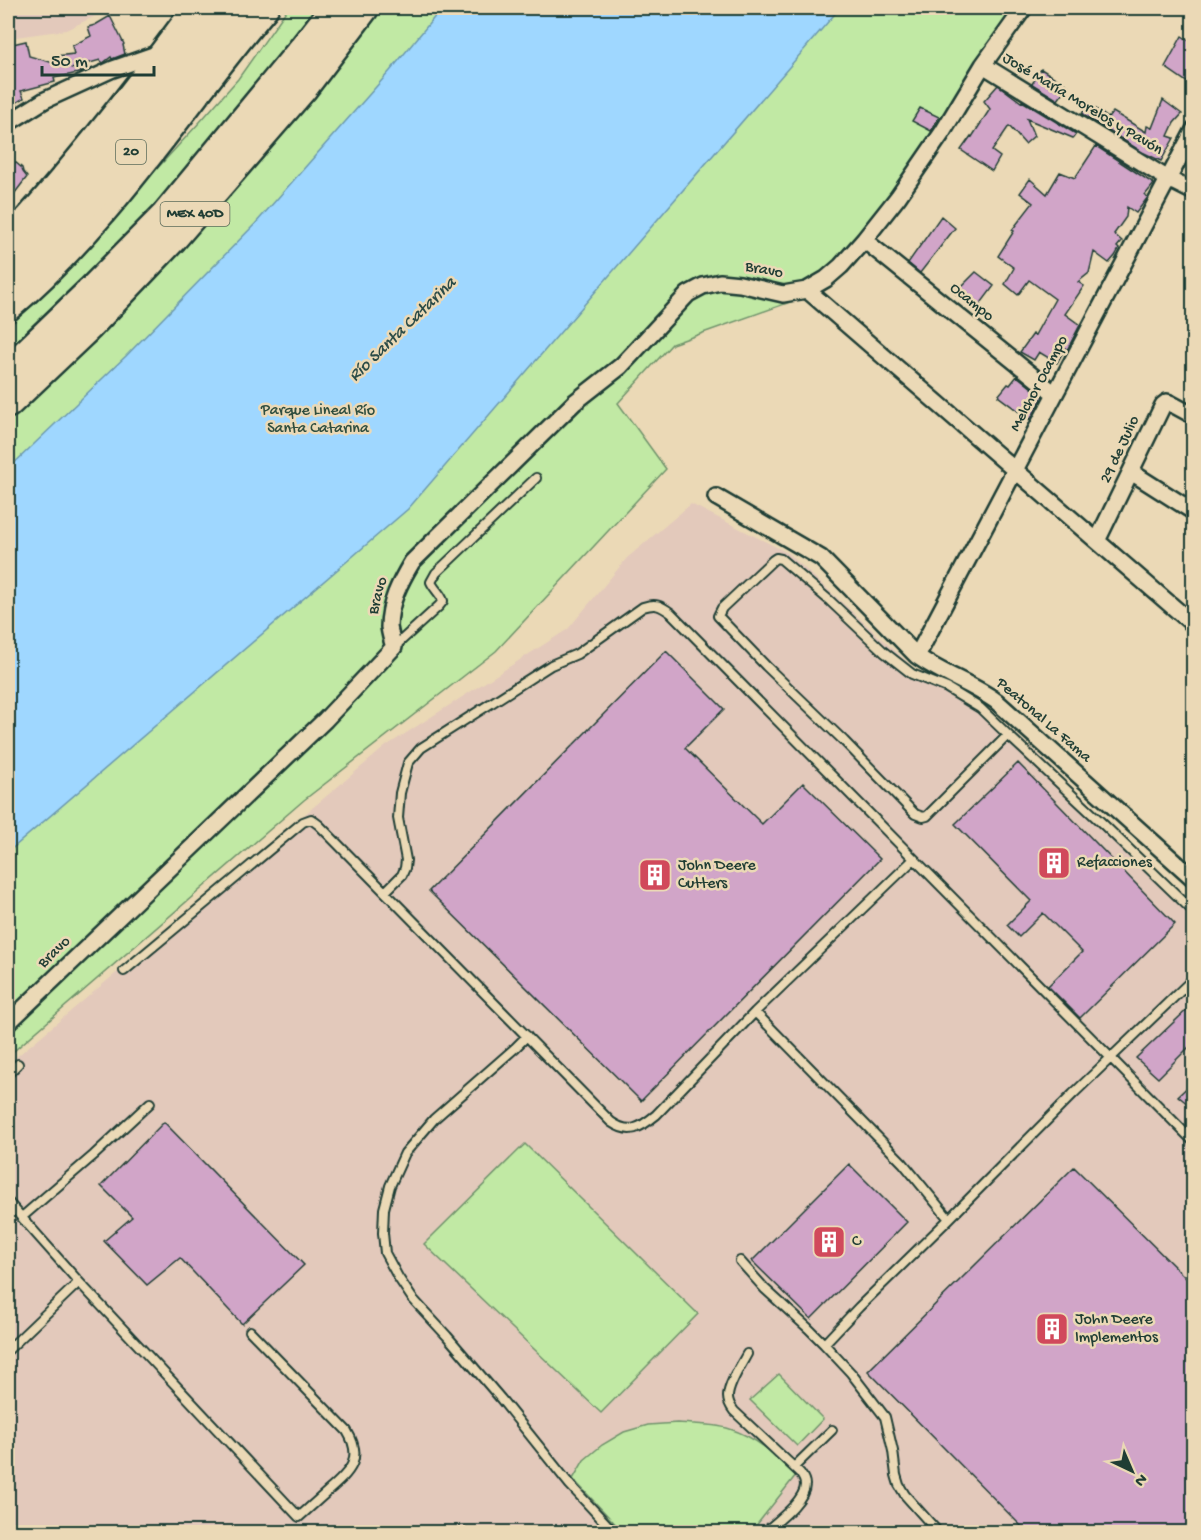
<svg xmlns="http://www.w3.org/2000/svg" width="1201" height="1540" font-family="'Gochi Hand',sans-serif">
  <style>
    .built { fill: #e3c9bb }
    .green { fill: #c1e9a4; stroke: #70936c; stroke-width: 1.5 }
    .water { fill: #9fd7ff; stroke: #6c99ae; stroke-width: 1.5 }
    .building { fill: #d1a5c8; stroke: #1f3d34; stroke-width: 1.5 }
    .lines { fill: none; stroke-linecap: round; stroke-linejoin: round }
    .service-casing { stroke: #1f3d34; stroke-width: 12 }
    .minor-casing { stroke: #1f3d34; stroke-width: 20 }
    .secondary-casing { stroke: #1f3d34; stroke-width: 27 }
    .primary-casing { stroke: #1f3d34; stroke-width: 28 }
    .motorway-casing { stroke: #1f3d34; stroke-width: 33 }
    .service { stroke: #ebd9b6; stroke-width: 8 }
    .minor { stroke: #ebd9b6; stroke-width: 15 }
    .secondary { stroke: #ebd9b6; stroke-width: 22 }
    .primary { stroke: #ebd9b6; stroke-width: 24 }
    .motorway { stroke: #ebd9b6; stroke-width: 28 }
    .labels { text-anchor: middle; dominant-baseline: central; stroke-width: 5; stroke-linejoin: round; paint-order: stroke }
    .shield { fill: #ebd9b6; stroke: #5c6c5b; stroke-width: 1.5 }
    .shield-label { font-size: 15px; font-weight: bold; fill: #1f3d34 }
    .street-label { font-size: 16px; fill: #1f3d34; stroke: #ebd9b6 }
    .park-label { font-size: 16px; fill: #2f4e3f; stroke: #ebd9b6 }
    .poi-label { font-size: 16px; fill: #1f3d34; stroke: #ebd9b6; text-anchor: start }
    .water-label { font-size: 18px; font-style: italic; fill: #2c4c48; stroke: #ebd9b6 }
  </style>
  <rect width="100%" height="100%" fill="#ebd9b6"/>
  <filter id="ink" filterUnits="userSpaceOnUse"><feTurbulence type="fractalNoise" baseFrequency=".0167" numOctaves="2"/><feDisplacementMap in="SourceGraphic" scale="12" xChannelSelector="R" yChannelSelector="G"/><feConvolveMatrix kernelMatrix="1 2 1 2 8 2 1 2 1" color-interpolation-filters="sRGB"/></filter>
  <g filter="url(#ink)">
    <path class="built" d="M 8,8 L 112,8 L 66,30 L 8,38 Z
      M 691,504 L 788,553 L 916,670 L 954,688 L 989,710 L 1034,750 L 1193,903 L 1193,1532 L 8,1532 L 8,1064 L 386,746 L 568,629 L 627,558 Z"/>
    <path class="green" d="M 288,8 L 1012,8 L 887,201 L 807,296 L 672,344 L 618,403 L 666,469 L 496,651 L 304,800 L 8,1056 L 8,328 L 51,284 L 199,123 L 238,79 Z
      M 525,1144 L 698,1314 L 601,1413 L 424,1244 Z
      M 779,1374 L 823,1419 L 797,1446 L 750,1400 Z
      M 677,1423 C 693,1424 715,1424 730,1429 C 756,1437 777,1456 796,1475 L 751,1532 L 623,1532 L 573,1479 L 584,1460 L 602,1445 L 624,1432 L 648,1425 Z"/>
    <path class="water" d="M 442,8 L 840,8 L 408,509 L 8,852 L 8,469 L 126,356 L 255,224 L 390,71 Z"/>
    <path class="building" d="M 110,16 L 124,44 L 123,45 L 125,54 L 112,59 L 111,57 L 103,63 L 100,60 L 72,68 L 83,72 L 54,78 L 55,82 L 21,91 L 24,98 L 8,108 L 8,45 L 26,41 L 29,56 L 57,64 L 56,56 L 74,54 L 72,46 L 91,36 L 88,27 L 95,25 Z
      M 1182,36 L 1194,44 L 1194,87 L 1165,67 Z
      M 1041,69 L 1068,86 L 1058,100 L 1032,84 Z
      M 998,85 L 1021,102 L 1022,101 L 1076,134 L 1073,138 L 1027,119 L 1034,136 L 1025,144 L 1009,126 L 992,151 L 1000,157 L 992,171 L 961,150 L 971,136 L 972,137 L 990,109 L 984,101 Z
      M 1163,100 L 1182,114 L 1174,123 L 1168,136 L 1174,138 L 1161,161 L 1142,152 L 1082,114 L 1088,103 L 1108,118 L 1113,112 L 1146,132 L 1147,126 L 1152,128 Z
      M 920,108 L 939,117 L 931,131 L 912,121 Z
      M 1096,146 L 1154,184 L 1145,195 L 1148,197 L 1136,213 L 1127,207 L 1126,217 L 1114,234 L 1122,241 L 1117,247 L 1119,249 L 1115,256 L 1109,263 L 1094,252 L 1089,273 L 1078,282 L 1084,286 L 1065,314 L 1080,325 L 1067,350 L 1065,348 L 1057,363 L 1039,352 L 1034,360 L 1020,352 L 1033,334 L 1035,335 L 1055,299 L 1029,280 L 1018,295 L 1005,284 L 1014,268 L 998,256 L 1014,231 L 1012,230 L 1033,203 L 1020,193 L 1030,179 L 1047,194 L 1060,172 L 1075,178 Z
      M 8,156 L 22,168 L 23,172 L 27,177 L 8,202 Z
      M 941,216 L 955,228 L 920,273 L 908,263 Z
      M 976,272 L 994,286 L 976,310 L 955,293 Z
      M 1017,376 L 1043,397 L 1030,420 L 998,396 L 1008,384 L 1010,385 Z
      M 666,651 L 724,709 L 685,748 L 762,824 L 803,783 L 880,859 L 641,1101 L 429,891 Z
      M 1018,763 L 1175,924 L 1080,1018 L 1048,986 L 1082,952 L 1043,913 L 1019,937 L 1007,925 L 1031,901 L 955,824 Z
      M 1194,1003 L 1194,1042 L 1158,1078 L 1136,1058 Z
      M 1194,1081 L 1194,1109 L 1178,1096 Z
      M 164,1122 L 304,1265 L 242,1324 L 180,1258 L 147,1285 L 104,1241 L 132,1217 L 101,1186 Z
      M 849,1164 L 907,1222 L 811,1319 L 752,1261 Z
      M 1074,1167 L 1194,1286 L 1194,1533 L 1028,1533 L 868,1371 Z"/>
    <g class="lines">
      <defs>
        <path id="service" d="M 776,558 L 781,559 L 830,601 L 884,652 L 912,674 L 947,688 L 980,708 L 1008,735 L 927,816 L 923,817 L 915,814 L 844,741 L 766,666 L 718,616 L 722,608 L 773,560 Z
          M 394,647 L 439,606 L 443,601 C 441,594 434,589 431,582 L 436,573 L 536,478
          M 1008,735 L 1104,825 L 1194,912
          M 385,892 L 402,875 L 405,868 L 406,860 L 398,818 L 400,793 L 408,763 L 421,748 L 551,665 L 577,654 L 643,607 C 656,603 660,605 671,613 L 1194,1142
          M 124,971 L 303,822 L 311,819 L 319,825 L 611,1122 C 630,1135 640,1128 656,1115 L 755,1012 L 914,859
          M 755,1012 L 903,1163 L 949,1219
          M 527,1036 L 515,1048 L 434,1119 L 405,1153 L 390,1186 L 384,1209 L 383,1233 L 385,1253 L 398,1277 L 412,1298 L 447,1336 L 501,1399 L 570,1485 L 614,1532
          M 8,1074 L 18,1064
          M 8,1202 L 79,1282
          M 22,1217 L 94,1155 L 150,1103
          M 740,1261 L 765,1289 L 808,1328 L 824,1344
          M 8,1350 L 79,1282 L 299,1517 C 309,1508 318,1500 328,1491 C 350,1472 364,1459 347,1431 L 250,1331
          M 747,1354 C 741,1365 728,1385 728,1397 C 728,1402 731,1407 734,1411 L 800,1473 C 803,1477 805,1480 805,1485 C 805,1501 776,1522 765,1532
          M 794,1467 L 832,1430
          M 938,1532 L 905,1495 L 899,1485 L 896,1475 L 893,1451 L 885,1417 L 851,1373 L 824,1344 L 859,1307 L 949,1219 L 1073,1094 L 1194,978"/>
        <path id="minor" d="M 983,65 L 1168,179 L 1194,192
          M 8,123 L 45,100 L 113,69 L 159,53
          M 864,240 L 1055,394
          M 807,290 L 1194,625
          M 1131,472 L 1194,512
          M 716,497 L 821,558 L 917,656 C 942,674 971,683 996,701 L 1194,879
          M 1097,541 L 1163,405 L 1167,402 L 1170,403 L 1194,416
          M 917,656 L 1194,130
          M 8,1023 L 325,720 L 394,647 C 392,641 390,634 389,627 C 389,603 400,582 412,562 L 575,402 L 621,366 L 688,294 L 703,286 L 720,282 L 740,284 L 783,294 L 807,290 L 826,279 L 841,266 L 864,240 L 898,197 L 942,133 L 983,65 L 1024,8"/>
        <path id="secondary" d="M 8,238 C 75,166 136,87 194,8
          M 8,310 C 110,224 182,109 267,8"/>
        <path id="primary" d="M 8,262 L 24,247 L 105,158 L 218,8
          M 8,286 L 37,259 L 99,193 L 244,8"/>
        <path id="motorway" d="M 8,371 L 91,291 L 166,215 L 303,49 L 335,8
          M 8,403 L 88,327 L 173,238 L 303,88 L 364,8"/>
      </defs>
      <use href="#service" class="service-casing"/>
      <use href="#minor" class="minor-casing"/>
      <use href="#secondary" class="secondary-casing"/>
      <use href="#primary" class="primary-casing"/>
      <use href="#motorway" class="motorway-casing"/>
      <use href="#service" class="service"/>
      <use href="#minor" class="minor"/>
      <use href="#secondary" class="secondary"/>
      <use href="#primary" class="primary"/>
      <use href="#motorway" class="motorway"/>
    </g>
  </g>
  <defs>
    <symbol id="building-square" viewBox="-11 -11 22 22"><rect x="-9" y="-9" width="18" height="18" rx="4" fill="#d1495b" stroke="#ebd9b6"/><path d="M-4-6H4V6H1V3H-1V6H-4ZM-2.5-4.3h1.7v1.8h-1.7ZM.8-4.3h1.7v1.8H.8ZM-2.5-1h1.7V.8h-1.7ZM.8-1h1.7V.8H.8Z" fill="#fff"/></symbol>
  </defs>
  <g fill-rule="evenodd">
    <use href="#building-square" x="1035" y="844" width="38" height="38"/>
    <use href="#building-square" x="636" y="856" width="38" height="38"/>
    <use href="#building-square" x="810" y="1223" width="38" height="38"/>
    <use href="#building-square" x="1033" y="1310" width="38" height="38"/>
  </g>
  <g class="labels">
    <g class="shield">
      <rect x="116" y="140" width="30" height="24" rx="4.5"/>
      <rect x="160.5" y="202" width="69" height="24" rx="4.5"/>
    </g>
    <g class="shield-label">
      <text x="131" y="152">20</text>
      <text x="195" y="214">MEX 40D</text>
    </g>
    <g class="street-label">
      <text transform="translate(1082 105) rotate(31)">José María Morelos y Pavón</text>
      <text transform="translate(764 271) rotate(11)">Bravo</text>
      <text transform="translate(971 303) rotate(39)">Ocampo</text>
      <text transform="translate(1040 384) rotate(-62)">Melchor Ocampo</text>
      <text transform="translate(1121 450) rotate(-65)">29 de Julio</text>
      <text transform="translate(379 596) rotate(-75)">Bravo</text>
      <text transform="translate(1043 721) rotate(41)">Peatonal La Fama</text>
      <text transform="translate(55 953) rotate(-44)">Bravo</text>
    </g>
    <g class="park-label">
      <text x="318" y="411">Parque Lineal Río<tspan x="318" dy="18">Santa Catarina</tspan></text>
    </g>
    <g class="poi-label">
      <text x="1077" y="863">Refacciones</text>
      <text x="678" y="866">John Deere<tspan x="678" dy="18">Cutters</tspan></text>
      <text x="852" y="1242">C</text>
      <text x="1075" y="1320">John Deere<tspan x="1075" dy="18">Implementos</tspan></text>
    </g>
    <g class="water-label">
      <text transform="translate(403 330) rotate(-44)">Río Santa Catarina</text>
    </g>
  </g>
  <rect width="1201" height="1540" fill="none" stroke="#ebd9b6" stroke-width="30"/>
  <rect x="15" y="15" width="1171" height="1510" fill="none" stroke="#1f3d34" stroke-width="2" filter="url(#ink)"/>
  <g transform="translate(1132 1471) rotate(136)" stroke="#ebd9b6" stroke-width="4.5" paint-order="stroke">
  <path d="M0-4.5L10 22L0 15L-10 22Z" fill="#1f3d34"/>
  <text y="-9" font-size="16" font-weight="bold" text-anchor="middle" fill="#1f3d34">N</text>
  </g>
  <path d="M42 66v9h112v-9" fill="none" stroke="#1f3d34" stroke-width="3"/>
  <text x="51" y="66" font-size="18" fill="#1f3d34" stroke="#ebd9b6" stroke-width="4.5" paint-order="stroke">50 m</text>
</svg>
